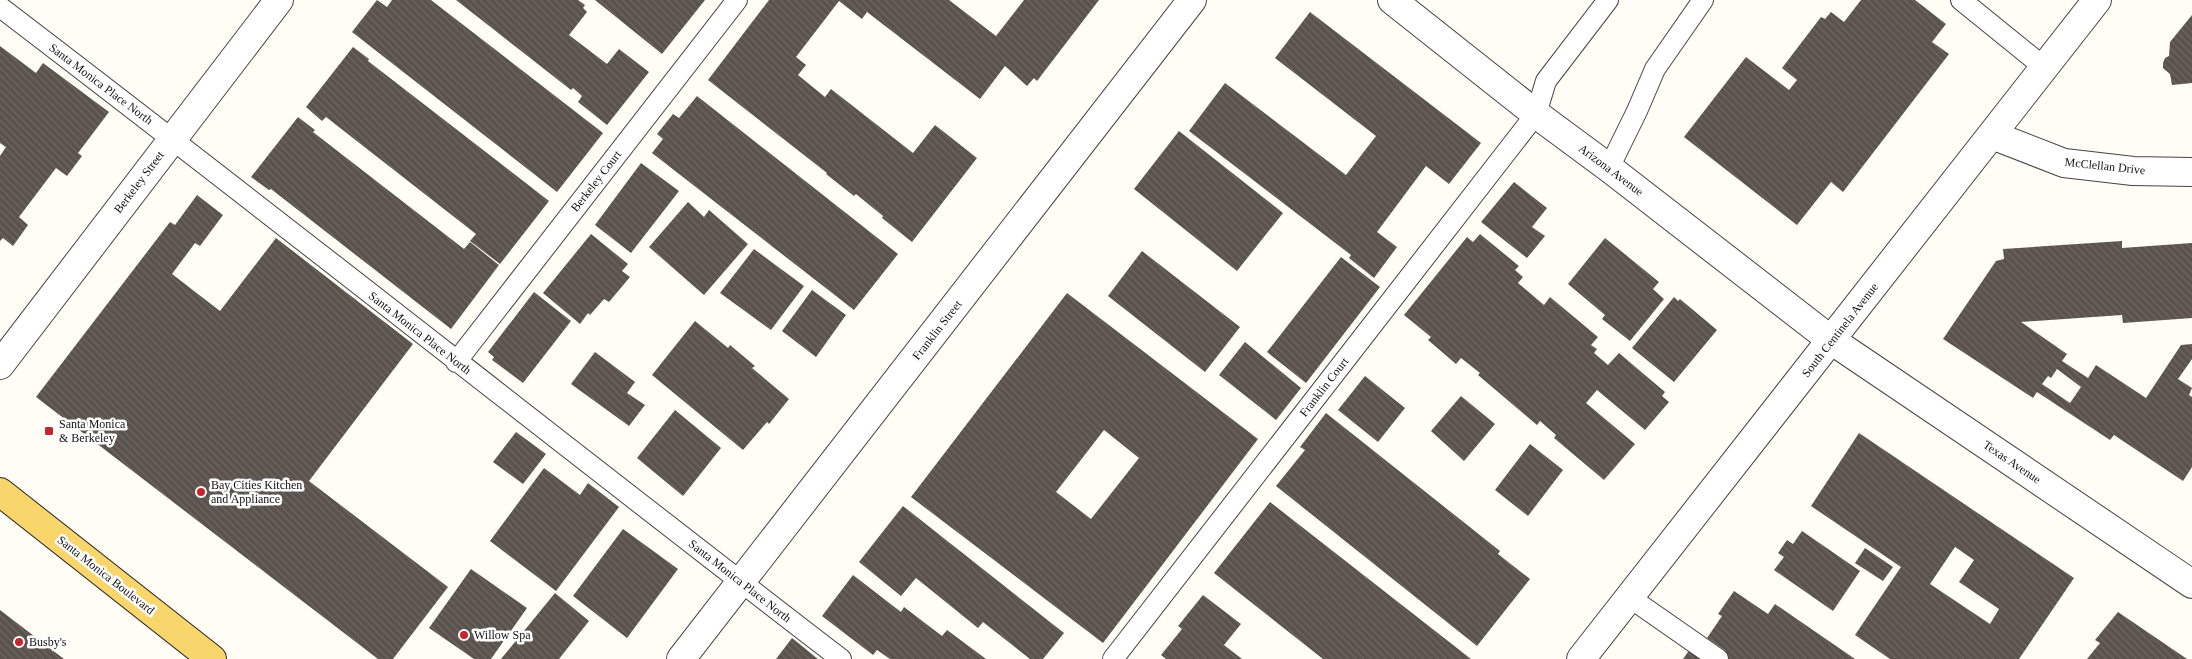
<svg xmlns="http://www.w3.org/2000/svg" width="2192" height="659" font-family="'Times New Roman',serif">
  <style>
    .building { fill: url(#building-back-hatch); fill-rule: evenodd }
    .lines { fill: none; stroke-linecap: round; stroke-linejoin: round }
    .lane-casing { stroke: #444; stroke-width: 22 }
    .street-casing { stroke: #444; stroke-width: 30 }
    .primary-casing { stroke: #222; stroke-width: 30 }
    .lane { stroke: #fff; stroke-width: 20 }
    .street { stroke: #fff; stroke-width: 28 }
    .primary { stroke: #f9d66b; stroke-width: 28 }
    .poi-dot { fill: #c4262e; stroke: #fff; stroke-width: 2 }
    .labels { text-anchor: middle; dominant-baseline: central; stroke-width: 5; stroke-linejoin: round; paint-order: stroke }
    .street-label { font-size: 12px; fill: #111; stroke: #fff }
    .poi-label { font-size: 12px; fill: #111; stroke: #fff; text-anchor: start }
  </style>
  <defs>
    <pattern id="building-back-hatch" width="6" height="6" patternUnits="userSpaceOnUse" patternTransform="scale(1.25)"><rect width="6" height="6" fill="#5a524d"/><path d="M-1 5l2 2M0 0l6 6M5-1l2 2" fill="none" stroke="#6d6662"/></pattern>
  </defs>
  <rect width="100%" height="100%" fill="#fffdf5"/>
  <path class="building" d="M 377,0 L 387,7 L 392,0 L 431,0 L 603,133 L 557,192 L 352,32 Z
    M 456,0 L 578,0 L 585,5 L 583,8 L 587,12 L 569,35 L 607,64 L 619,49 L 649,72 L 607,125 L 578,102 L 582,96 L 573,88 L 571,90 Z
    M 595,0 L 705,0 L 662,54 Z
    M 769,0 L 949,0 L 996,36 L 1024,0 L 1099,0 L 1037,81 L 1034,78 L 1027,86 L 1005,66 L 980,99 L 867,12 L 862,19 L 839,1 L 796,57 L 806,65 L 798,75 L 825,97 L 831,89 L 913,153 L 935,125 L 977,158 L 912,242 L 882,218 L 883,216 L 856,194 L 854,196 L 826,174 L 827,173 L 708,80 Z
    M 1861,0 L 1915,0 L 1946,24 L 1932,42 L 1949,54 L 1843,192 L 1831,182 L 1797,225 L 1684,137 L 1746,57 L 1789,90 L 1797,80 L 1782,68 L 1821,17 L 1825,19 L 1831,12 L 1844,22 Z
    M 1310,12 L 1481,143 L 1449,184 L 1426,166 L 1377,232 L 1397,247 L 1374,278 L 1349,258 L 1351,255 L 1189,131 L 1225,83 L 1346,175 L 1376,136 L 1275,58 Z
    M 2192,15 L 2192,83 L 2172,85 L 2170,74 L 2163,68 L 2163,63 L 2165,58 L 2169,56 L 2170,42 Z
    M 0,46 L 36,73 L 43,63 L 109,112 L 78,153 L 82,156 L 67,176 L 56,168 L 19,217 L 28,225 L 13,246 L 3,238 L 0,241 L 0,156 L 6,147 L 0,143 Z
    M 353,47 L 369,59 L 368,61 L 549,201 L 500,264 L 470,241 L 476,234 L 326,117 L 322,121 L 306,107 Z
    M 697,96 L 898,254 L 854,310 L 652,153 L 663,139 L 657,134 L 673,114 L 679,118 Z
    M 298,117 L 315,130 L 313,132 L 464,249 L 470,242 L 499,265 L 451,329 L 271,189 L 269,190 L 251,177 Z
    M 1179,131 L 1283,213 L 1237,271 L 1134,189 Z
    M 641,163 L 679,191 L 631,253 L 595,225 Z
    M 1514,182 L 1547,208 L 1532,227 L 1545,236 L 1527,258 L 1481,222 Z
    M 197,195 L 223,215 L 200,246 L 195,243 L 172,274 L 220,311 L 276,238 L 413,344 L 309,481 L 448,587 L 393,659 L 378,659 L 36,397 L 170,222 L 175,225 Z
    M 688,202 L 704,217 L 709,210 L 748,244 L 704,295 L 649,247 Z
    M 591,234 L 628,264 L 622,271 L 630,277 L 609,302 L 604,299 L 590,315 L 588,313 L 580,324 L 543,293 Z
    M 1480,234 L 1519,266 L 1515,270 L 1523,277 L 1518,283 L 1544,305 L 1550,297 L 1598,337 L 1591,345 L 1597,349 L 1594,353 L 1608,365 L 1619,353 L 1665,392 L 1662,396 L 1669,402 L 1645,430 L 1597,390 L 1586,403 L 1635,444 L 1604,480 L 1554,438 L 1556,435 L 1540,421 L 1537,425 L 1478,375 L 1480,373 L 1461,358 L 1456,364 L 1428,340 L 1431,337 L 1404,315 L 1467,237 L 1473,242 Z
    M 1605,238 L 1659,282 L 1653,289 L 1664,299 L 1630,341 L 1602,319 L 1605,315 L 1568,284 Z
    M 2122,241 L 2122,248 L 2192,243 L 2192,318 L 2123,323 L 2122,315 L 2021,322 L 2067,354 L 2062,361 L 2088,378 L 2096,365 L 2146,398 L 2181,345 L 2192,344 L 2192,359 L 2178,379 L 2192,388 L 2189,395 L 2192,397 L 2192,467 L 2183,481 L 2114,435 L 2110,440 L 2037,392 L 2033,398 L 1943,339 L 1996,261 L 2004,259 L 2003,249 ZM 2057,369 L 2081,387 L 2070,403 L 2042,384 L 2048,376 L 2051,378 Z
    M 754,249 L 804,286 L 771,330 L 720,293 Z
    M 1142,251 L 1240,327 L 1205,372 L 1108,296 Z
    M 1341,257 L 1380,287 L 1306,383 L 1267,352 Z
    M 812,290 L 846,315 L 816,357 L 782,331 Z
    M 534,292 L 571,321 L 523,383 L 492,360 L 494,357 L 488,352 Z
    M 1067,293 L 1258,439 L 1103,643 L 911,497 ZM 1104,430 L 1139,458 L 1091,519 L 1056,492 Z
    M 1674,297 L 1678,301 L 1680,299 L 1717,330 L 1674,382 L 1632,348 Z
    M 695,321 L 728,348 L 730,345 L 755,366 L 752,368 L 789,399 L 769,424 L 767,422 L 743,450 L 652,375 Z
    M 1245,342 L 1301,388 L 1276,420 L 1219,375 Z
    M 595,352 L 635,382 L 627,393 L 645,405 L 629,426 L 571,384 Z
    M 1365,376 L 1405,408 L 1378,442 L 1338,410 Z
    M 1461,396 L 1495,424 L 1464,461 L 1431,431 Z
    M 675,410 L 721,448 L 683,496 L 637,458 Z
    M 1326,413 L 1500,551 L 1498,554 L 1530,579 L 1477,646 L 1276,486 L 1305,450 L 1300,447 Z
    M 516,432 L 546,454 L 523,484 L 493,462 Z
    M 1859,433 L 2074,578 L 2019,659 L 1890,659 L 1855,635 L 1901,567 L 1811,506 ZM 1955,547 L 1974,560 L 1959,582 L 1999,609 L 1990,624 L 1930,584 Z
    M 1530,444 L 1563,470 L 1528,516 L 1495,490 Z
    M 544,468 L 580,495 L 588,483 L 619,507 L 556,591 L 490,541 Z
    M 1270,502 L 1471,659 L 1323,659 L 1214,573 Z
    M 903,506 L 1064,633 L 1043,659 L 1030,659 L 983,622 L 978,628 L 916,578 L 901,596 L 859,562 Z
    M 623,529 L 678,569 L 627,638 L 573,596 Z
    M 1802,531 L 1860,571 L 1833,611 L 1774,570 L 1784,557 L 1778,553 L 1787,540 L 1793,544 Z
    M 1865,548 L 1893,567 L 1883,581 L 1855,563 Z
    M 471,569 L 527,608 L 491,659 L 474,659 L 429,628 Z
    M 853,575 L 901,612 L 904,607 L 942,636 L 947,630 L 986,659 L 890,659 L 877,650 L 873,655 L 822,616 Z
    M 1734,591 L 1768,614 L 1775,604 L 1855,659 L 1728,659 L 1722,655 L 1726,651 L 1707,638 L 1722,616 L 1718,614 Z
    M 555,593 L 589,621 L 559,659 L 501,659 Z
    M 1203,595 L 1241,624 L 1224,645 L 1242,659 L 1166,659 L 1161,655 L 1182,629 L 1178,626 Z
    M 0,610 L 64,659 L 0,659 Z
    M 2118,612 L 2187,659 L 2087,659 L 2100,643 L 2095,640 Z
    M 792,638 L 818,659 L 776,659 Z
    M 1690,649 L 1704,659 L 1683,659 Z"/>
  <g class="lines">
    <defs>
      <path id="lane" d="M 1961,0 L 2045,68
        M 0,7 C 282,222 560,443 841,659
        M 1609,168 L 1637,111 L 1655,69 L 1703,0
        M 456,362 L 737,0
        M 1629,597 L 1718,659
        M 1113,659 L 1536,114 L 1546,81 L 1608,0"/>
      <path id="street" d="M 1392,0 L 1536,114 L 1609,168 L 1831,340 L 2192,584
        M 1992,135 L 2064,163 L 2133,171 L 2192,172
        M 0,365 L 279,0
        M 681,659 L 1192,0
        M 1581,659 L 2097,0"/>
      <path id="primary" d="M 0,492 L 212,659"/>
    </defs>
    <use href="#lane" class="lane-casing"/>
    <use href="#street" class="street-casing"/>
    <use href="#primary" class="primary-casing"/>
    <use href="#lane" class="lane"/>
    <use href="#street" class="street"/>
    <use href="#primary" class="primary"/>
  </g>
  <g class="poi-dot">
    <rect x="44" y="426" width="10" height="10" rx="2.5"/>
    <circle cx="201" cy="492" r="5"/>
    <circle cx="464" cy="635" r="5"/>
    <circle cx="19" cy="642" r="5"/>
  </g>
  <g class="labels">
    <g class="street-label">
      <text transform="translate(101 84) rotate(37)">Santa Monica Place North</text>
      <text transform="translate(2105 166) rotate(6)">McClellan Drive</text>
      <text transform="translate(1611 170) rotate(37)">Arizona Avenue</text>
      <text transform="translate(596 181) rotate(-52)">Berkeley Court</text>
      <text transform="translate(139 182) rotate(-53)">Berkeley Street</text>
      <text transform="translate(937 330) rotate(-52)">Franklin Street</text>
      <text transform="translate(1840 330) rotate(-52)">South Centinela Avenue</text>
      <text transform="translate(420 333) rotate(38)">Santa Monica Place North</text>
      <text transform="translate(1324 387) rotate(-52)">Franklin Court</text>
      <text transform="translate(2012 462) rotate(34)">Texas Avenue</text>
      <text transform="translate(106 575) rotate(38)">Santa Monica Boulevard</text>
      <text transform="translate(740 581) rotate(38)">Santa Monica Place North</text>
    </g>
    <g class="poi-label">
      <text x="59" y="424">Santa Monica<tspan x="59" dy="14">&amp; Berkeley</tspan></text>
      <text x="211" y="485">Bay Cities Kitchen<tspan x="211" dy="14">and Appliance</tspan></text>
      <text x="474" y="635">Willow Spa</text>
      <text x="29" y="642">Busby's</text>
    </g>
  </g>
</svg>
